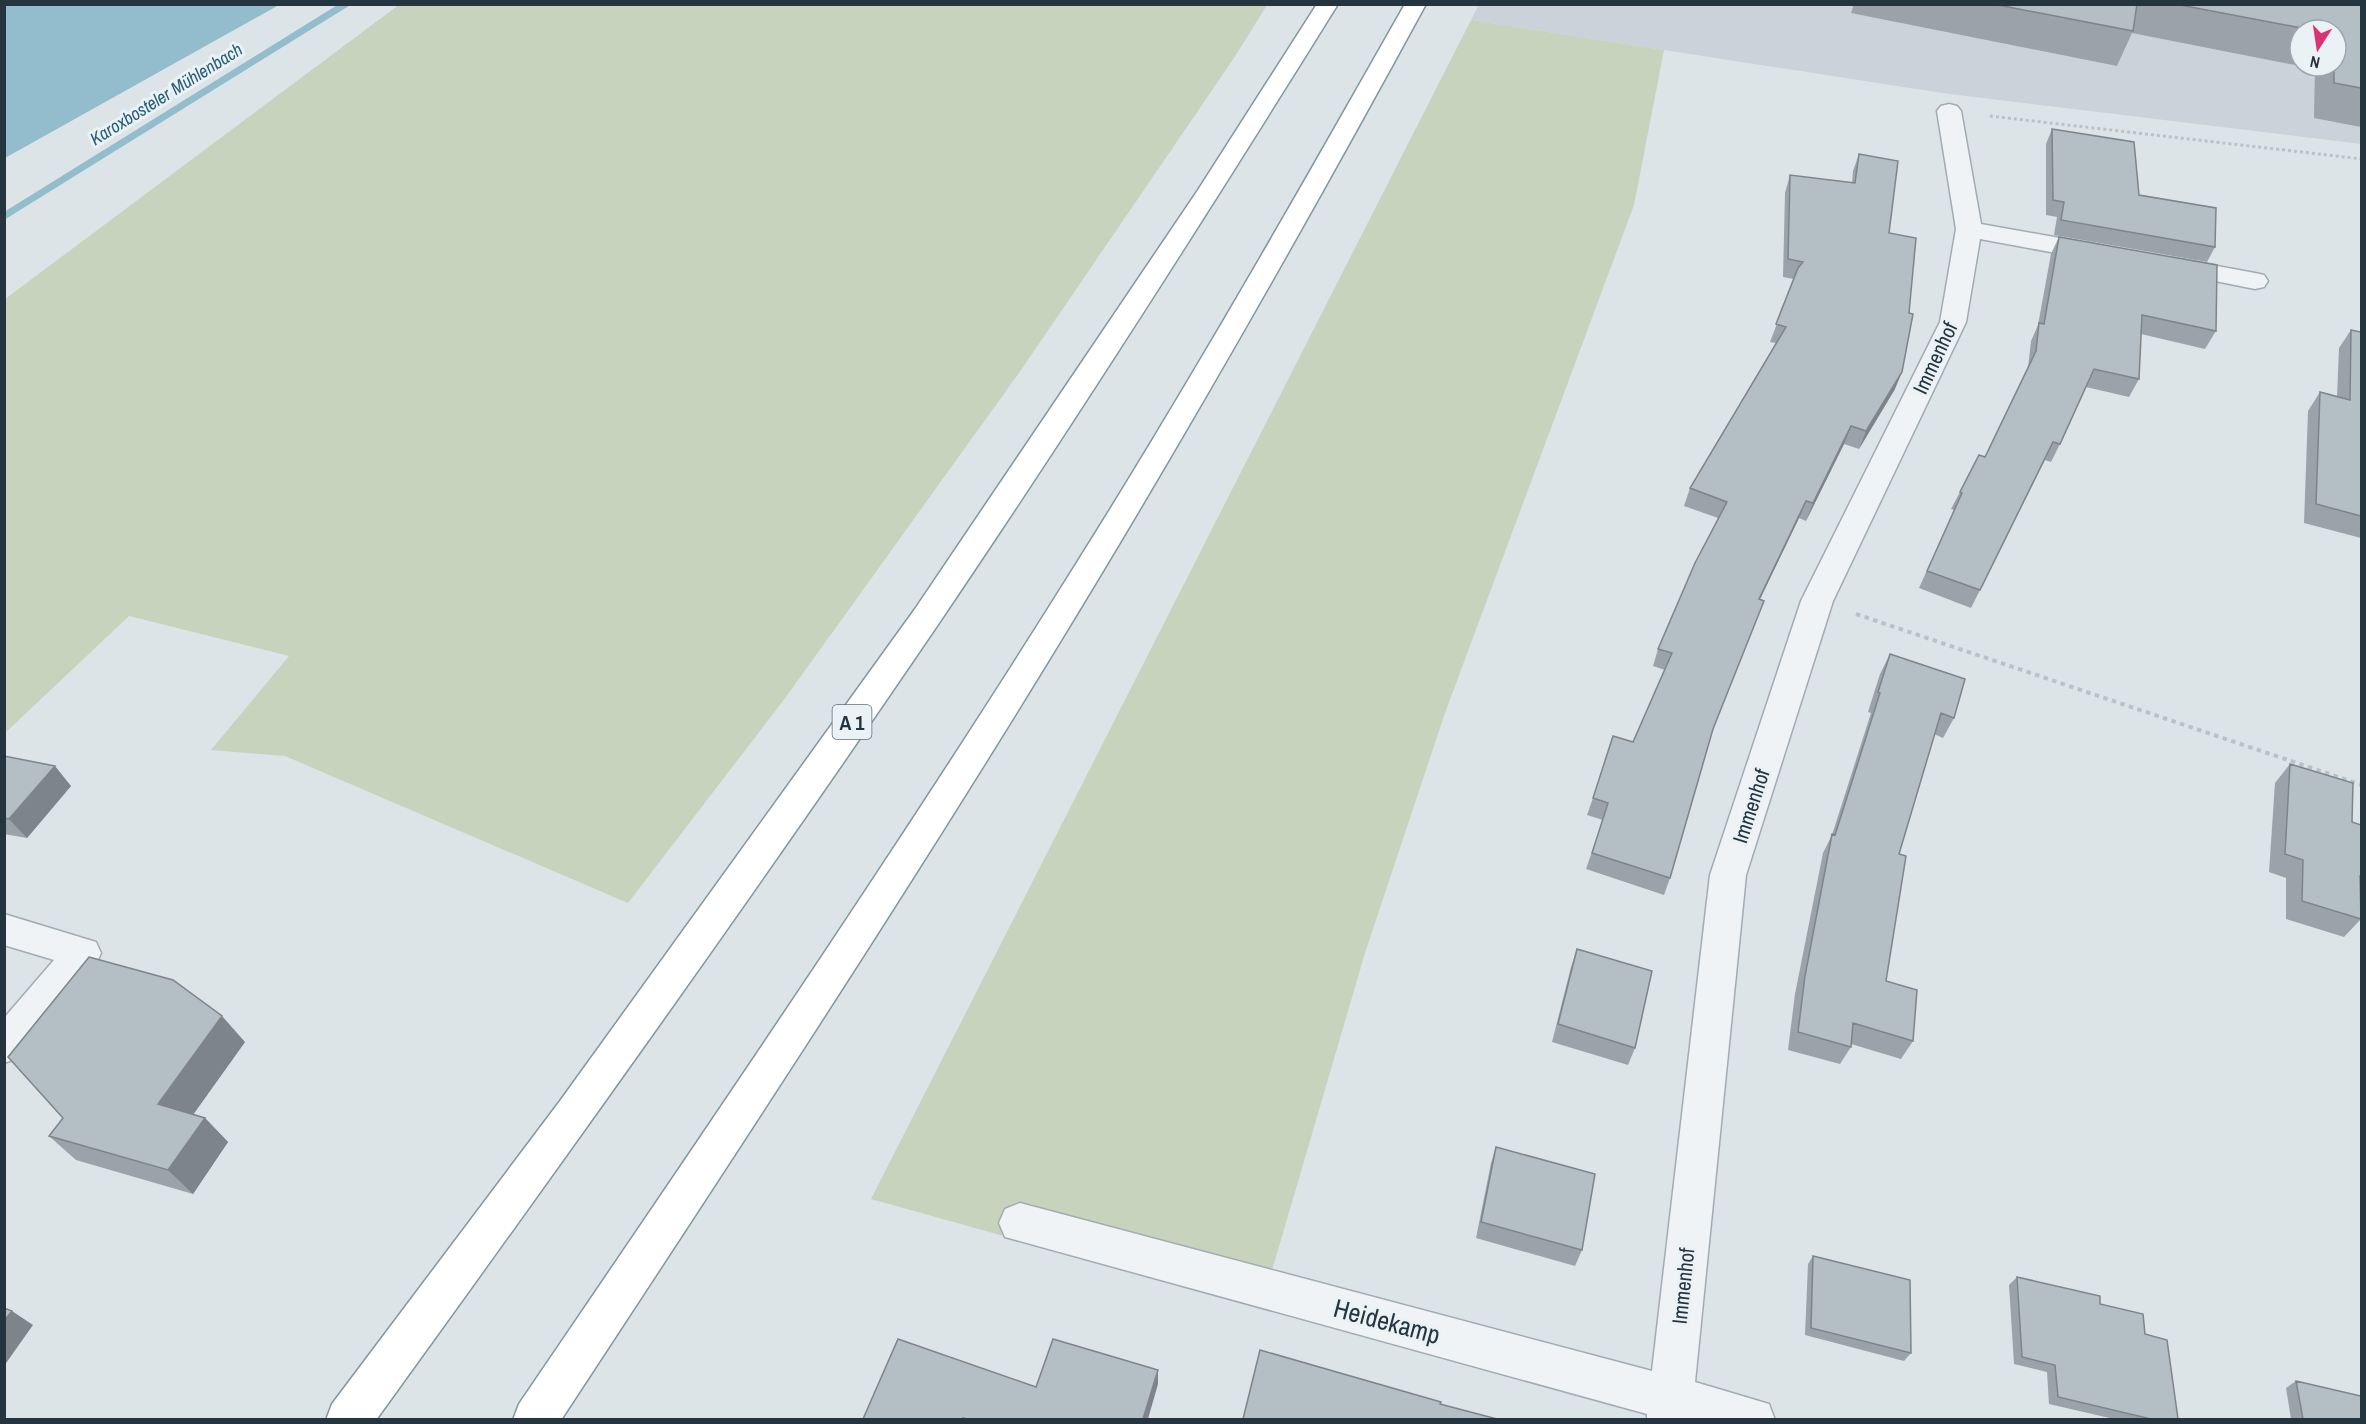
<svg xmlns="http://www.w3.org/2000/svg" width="2366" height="1424" font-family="'Archivo Narrow',sans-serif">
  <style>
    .built { fill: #cad3da; fill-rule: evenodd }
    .green { fill: #c7d3bc }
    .water { fill: #93bccc }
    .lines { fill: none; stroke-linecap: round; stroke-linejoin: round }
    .stream { fill: #93bccc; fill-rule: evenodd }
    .street-casing { stroke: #a1acb2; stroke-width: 3 }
    .highway-casing { stroke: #8295a0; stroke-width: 3 }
    .path-far1 { stroke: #bac2c7; stroke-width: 3; stroke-dasharray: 3 3; stroke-linecap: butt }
    .path { stroke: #bac2c7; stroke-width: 4; stroke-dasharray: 4.5 4.5; stroke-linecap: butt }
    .street { fill: #eff3f6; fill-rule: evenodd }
    .highway { fill: #fff; fill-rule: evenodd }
    .wall { fill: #9aa3a9 }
    .shaded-wall { fill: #7d858a }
    .building { fill: #b3bec5; stroke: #7d858a; stroke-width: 1.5 }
    .labels { text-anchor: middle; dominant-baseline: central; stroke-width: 6; stroke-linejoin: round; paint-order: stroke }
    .far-water-label { font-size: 18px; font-style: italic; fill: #2a5f78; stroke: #ebf2f6 }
    .shield { fill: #ebf2f6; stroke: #606e77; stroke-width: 1.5 }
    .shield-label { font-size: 20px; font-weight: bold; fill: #243540 }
    .street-label { font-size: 21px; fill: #243540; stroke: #ebf2f6 }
    .near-street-label { font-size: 26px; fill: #243540; stroke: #ebf2f6 }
  </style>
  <rect width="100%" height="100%" fill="#dce4e8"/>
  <path class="built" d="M 1479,4 L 2361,5 L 2361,144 L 1942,93 L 1471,20 ZM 2300,30 L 2336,30 L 2336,66 L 2300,66 Z"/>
  <path class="green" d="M 400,4 L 1267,5 L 1234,58 L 1021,370 L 786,697 L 628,903 L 285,756 L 211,750 L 289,656 L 129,616 L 5,733 L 5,299 Z
    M 1471,20 L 1664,50 L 1634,205 L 1445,713 L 1365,953 L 1261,1308 L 871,1199 Z"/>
  <path class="water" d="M 5,4 L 279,4 L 279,5 L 5,158 Z"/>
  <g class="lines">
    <path class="stream" d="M 339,4 L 352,4 L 4,220 L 4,212 Z"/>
    <defs>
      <path id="street" d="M 1949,104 L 1957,106 L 1961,111 L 1981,224 L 2099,245 L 2108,248 L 2112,253 L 2108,258 L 2099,261 L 1980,239 L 1966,322 L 1833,601 L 1746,875 L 1695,1382 L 1769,1404 L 1775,1420 L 1647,1420 L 1647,1414 L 1005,1237 L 999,1223 L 1005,1209 L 1020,1203 L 1652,1371 L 1710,875 L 1801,601 L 1940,322 L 1956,229 L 1937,111 L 1941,106 Z
        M 2174,258 L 2255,273 L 2264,275 L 2268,281 L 2264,287 L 2255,289 L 2165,271 L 2161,266 L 2165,261 Z
        M 4,914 L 96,942 L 101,953 L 96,964 L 18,1058 L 4,1063 L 4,1018 L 54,960 L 4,945 Z"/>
      <path id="highway" d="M 1317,4 L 1338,4 C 1208,213 1075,422 937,626 C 755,894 566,1157 376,1420 L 326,1420 L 332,1404 L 560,1101 L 915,609 L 1198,190 Z
        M 1405,4 L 1426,4 C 1321,197 1213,388 1100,576 C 928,862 744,1141 561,1420 L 513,1420 L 519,1404 C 708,1126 898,849 1076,564 C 1191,381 1298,193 1405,4 Z"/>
    </defs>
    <use href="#street" class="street-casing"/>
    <use href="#highway" class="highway-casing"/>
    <path class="path-far1" d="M 1990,116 L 2362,159"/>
    <path class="path" d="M 1856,614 L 2362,785"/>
    <use href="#street" class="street"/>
    <use href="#highway" class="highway"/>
  </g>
  <path class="wall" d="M 1854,4 L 2361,4 L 2361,127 L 2314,118 L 2315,68 L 2303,66 L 2336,66 L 2336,30 L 2300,30 L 2300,66 L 2132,33 L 2117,66 L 1851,13 Z
    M 2052,129 L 2139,195 L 2215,247 L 2207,262 L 2054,235 L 2057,217 L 2046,215 L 2046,144 Z
    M 1859,154 L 1889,233 L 1895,389 L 1859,449 L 1844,444 L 1806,521 L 1799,518 L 1760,599 L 1712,731 L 1670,878 L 1664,895 L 1586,869 L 1603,820 L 1587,815 L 1593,798 L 1633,742 L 1665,670 L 1653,666 L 1658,649 L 1718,518 L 1684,506 L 1690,488 L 1776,343 L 1770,342 L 1794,279 L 1783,277 L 1785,193 L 1790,175 L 1852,183 L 1853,171 Z
    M 2059,237 L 2216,331 L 2205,349 L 2141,334 L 2139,379 L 2129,397 L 2086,387 L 2060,444 L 2051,462 L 2045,460 L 1971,608 L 1919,588 L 1954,510 L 1951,509 L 1960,492 L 1985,457 L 2028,368 L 2031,341 L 2038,325 L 2051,254 Z
    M 2361,323 L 2361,538 L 2304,523 L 2308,411 L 2320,392 L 2337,397 L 2339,348 L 2351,330 L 2361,332 Z
    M 1890,654 L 1954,718 L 1943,738 L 1934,734 L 1899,854 L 1886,981 L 1913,1041 L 1901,1059 L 1851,1044 L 1851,1047 L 1840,1064 L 1788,1050 L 1795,994 L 1823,853 L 1832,835 L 1871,713 L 1868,712 L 1880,674 Z
    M 4,756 L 71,786 L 27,838 L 4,834 Z
    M 2290,764 L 2352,822 L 2361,825 L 2361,919 L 2344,937 L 2286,919 L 2286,878 L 2269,872 L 2275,783 Z
    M 1577,949 L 1635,1048 L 1628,1065 L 1552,1042 L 1571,967 Z
    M 245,1042 L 193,1114 L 205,1118 L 228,1142 L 193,1194 L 76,1160 L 49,1136 Z
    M 1496,1147 L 1582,1250 L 1575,1266 L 1476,1238 L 1491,1163 Z
    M 1813,1256 L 1911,1353 L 1904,1361 L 1805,1335 L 1808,1264 Z
    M 2017,1277 L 2100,1304 L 2145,1334 L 2178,1419 L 2114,1419 L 2049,1404 L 2047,1372 L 2014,1364 L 2009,1285 Z
    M 2296,1381 L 2361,1419 L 2291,1419 L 2286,1388 Z"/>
  <path class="shaded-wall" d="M 1902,372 L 1895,389 L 1859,449 L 1866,431 Z
    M 1851,426 L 1844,444 L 1806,521 L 1813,503 Z
    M 1806,501 L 1799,518 L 1752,616 L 1759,599 Z
    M 55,766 L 71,786 L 27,838 L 9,819 Z
    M 222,1016 L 245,1042 L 183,1129 L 158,1104 Z
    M 205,1118 L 228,1142 L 193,1194 L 168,1170 Z
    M 12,1311 L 33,1325 L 4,1366 L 4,1321 Z
    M 1158,1370 L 1158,1384 L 1148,1419 L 1143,1419 Z"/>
  <path class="building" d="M 1993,4 L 2137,4 L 2133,31 Z
    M 2175,4 L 2361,4 L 2361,88 L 2334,83 L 2334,66 L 2336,66 L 2336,30 L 2312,30 Z
    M 2052,129 L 2134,142 L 2139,195 L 2216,208 L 2215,247 L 2061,220 L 2064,202 L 2053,200 Z
    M 1859,154 L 1898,161 L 1889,233 L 1916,238 L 1909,313 L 1913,314 L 1902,372 L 1866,431 L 1851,426 L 1813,503 L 1806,501 L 1759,599 L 1764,601 L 1713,729 L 1670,878 L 1592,853 L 1608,803 L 1593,798 L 1613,736 L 1633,742 L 1672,653 L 1658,649 L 1695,563 L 1727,502 L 1690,488 L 1786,327 L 1776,324 L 1798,268 L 1803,262 L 1788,259 L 1790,175 L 1855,183 Z
    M 2059,237 L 2217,265 L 2216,331 L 2142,315 L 2139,379 L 2094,369 L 2060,444 L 2053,442 L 1980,590 L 1927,571 L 1962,493 L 1960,492 L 1979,455 L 1985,457 L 2036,351 L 2039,323 L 2044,324 Z
    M 2351,330 L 2361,332 L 2361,516 L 2316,504 L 2320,392 L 2350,400 Z
    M 1890,654 L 1965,679 L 1954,718 L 1941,713 L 1899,854 L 1906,856 L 1886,981 L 1917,990 L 1913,1041 L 1853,1023 L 1851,1047 L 1798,1032 L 1805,976 L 1832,834 L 1835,835 L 1880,693 L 1878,692 Z
    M 4,756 L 55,766 L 9,819 L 4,818 Z
    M 2290,764 L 2353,783 L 2352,822 L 2361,825 L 2361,876 L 2360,876 L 2361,919 L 2302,901 L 2303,860 L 2285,854 Z
    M 1577,949 L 1652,971 L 1635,1048 L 1558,1024 Z
    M 89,957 L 173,980 L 222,1016 L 158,1104 L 205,1118 L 168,1170 L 49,1136 L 63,1118 L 8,1057 Z
    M 1496,1147 L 1595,1174 L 1582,1250 L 1481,1222 Z
    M 1813,1256 L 1910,1280 L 1911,1353 L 1811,1328 Z
    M 2017,1277 L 2100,1296 L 2100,1304 L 2143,1314 L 2145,1334 L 2167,1340 L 2178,1419 L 2151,1419 L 2058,1397 L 2055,1365 L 2022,1357 Z
    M 4,1308 L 12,1311 L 4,1321 Z
    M 898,1339 L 1036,1387 L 1053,1339 L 1158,1370 L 1143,1419 L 967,1419 L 963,1418 L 963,1419 L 863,1419 Z
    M 1260,1350 L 1441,1402 L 1440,1404 L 1497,1419 L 1243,1419 Z
    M 2296,1381 L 2361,1396 L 2361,1419 L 2303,1419 Z"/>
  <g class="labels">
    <g class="far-water-label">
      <text transform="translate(166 94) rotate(-32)">Karoxbosteler Mühlenbach</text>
    </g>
    <rect class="shield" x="832.5" y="705" width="39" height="34" rx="4.5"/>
    <g class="shield-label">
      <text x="852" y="722">A 1</text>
    </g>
    <g class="street-label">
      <text transform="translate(1935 358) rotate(-65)">Immenhof</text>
      <text transform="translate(1751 806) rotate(-72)">Immenhof</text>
      <text transform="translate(1683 1286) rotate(-84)">Immenhof</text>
    </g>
    <g class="near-street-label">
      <text transform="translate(1387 1321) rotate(15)">Heidekamp</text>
    </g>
  </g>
  <rect width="2366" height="1424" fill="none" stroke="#243540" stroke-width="12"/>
  <g transform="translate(2318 48) rotate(192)"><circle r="28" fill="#ebf2f6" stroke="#9ba6ad" stroke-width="1.5"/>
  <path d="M0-4.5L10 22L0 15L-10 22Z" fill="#dc3273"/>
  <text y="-9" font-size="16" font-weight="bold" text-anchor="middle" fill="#243540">N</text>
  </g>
</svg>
